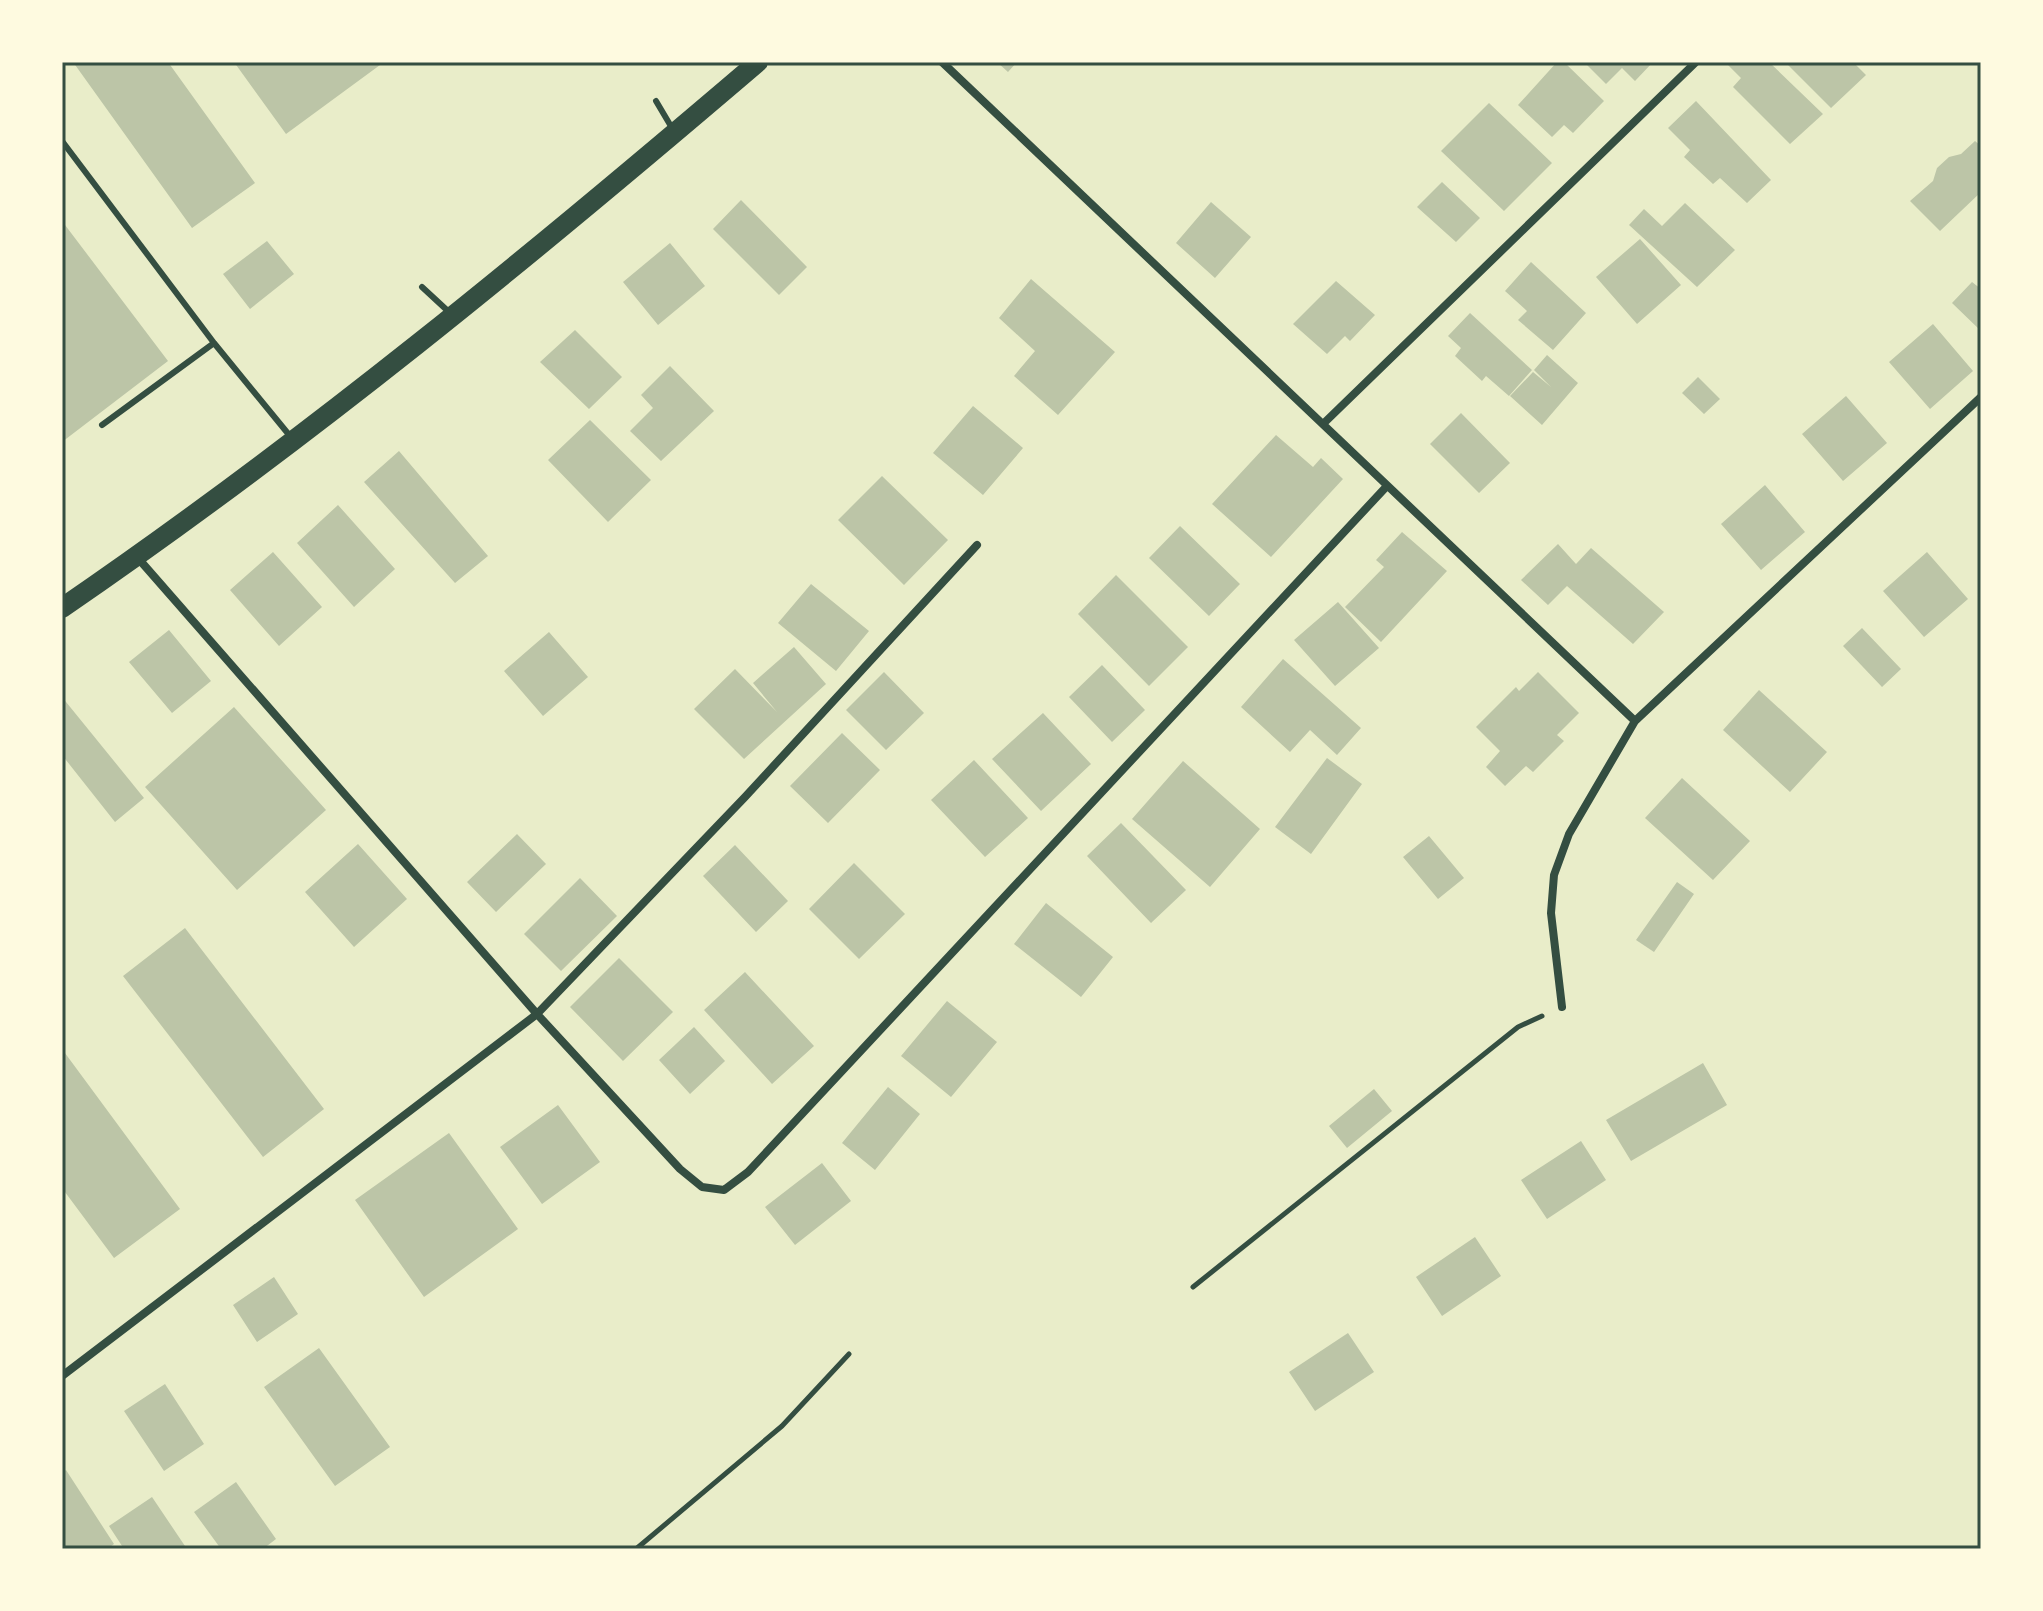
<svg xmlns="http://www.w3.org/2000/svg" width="2043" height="1611" font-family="Ubuntu,sans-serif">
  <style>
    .building { fill: #bcc5a7 }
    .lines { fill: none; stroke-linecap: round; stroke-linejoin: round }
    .path { stroke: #344e41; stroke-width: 5 }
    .service { stroke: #344e41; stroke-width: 6 }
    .minor { stroke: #344e41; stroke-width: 8 }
    .primary { stroke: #344e41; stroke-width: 20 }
    .neatline { fill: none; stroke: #344e41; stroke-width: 3 }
  </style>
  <rect width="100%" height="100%" fill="#e9edc9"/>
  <path class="building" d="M 73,62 L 168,62 L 255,183 L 192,228 Z
    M 234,62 L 378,62 L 380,65 L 286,134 Z
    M 997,62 L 1017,62 L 1008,72 Z
    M 1557,62 L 1564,62 L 1604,101 L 1573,133 L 1564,125 L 1552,137 L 1518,105 Z
    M 1584,62 L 1653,62 L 1635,81 L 1622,68 L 1606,84 Z
    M 1732,62 L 1769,62 L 1823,114 L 1790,144 L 1733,87 L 1741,78 L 1728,65 Z
    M 1785,62 L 1853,62 L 1866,75 L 1831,108 Z
    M 1696,101 L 1771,180 L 1747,203 L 1720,178 L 1713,184 L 1684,157 L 1690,150 L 1668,128 Z
    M 1489,103 L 1552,163 L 1504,211 L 1441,151 Z
    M 1975,141 L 1981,146 L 1981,192 L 1940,231 L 1910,201 L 1933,181 L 1937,168 L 1949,157 L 1961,154 Z
    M 1442,182 L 1480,218 L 1456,242 L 1417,207 Z
    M 741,200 L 807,267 L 779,295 L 713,229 Z
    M 1211,202 L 1251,237 L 1215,278 L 1176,243 Z
    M 1685,203 L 1735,250 L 1697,287 L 1629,225 L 1644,209 L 1662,226 Z
    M 62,221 L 168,361 L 62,442 Z
    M 1640,239 L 1681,285 L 1637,324 L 1596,277 Z
    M 267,241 L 294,274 L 250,309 L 223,274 Z
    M 670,243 L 705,286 L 658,325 L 623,282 Z
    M 1531,262 L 1586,313 L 1553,350 L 1518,320 L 1527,311 L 1505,291 Z
    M 1031,279 L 1115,352 L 1058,415 L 1014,376 L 1035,351 L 999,318 Z
    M 1336,281 L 1375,315 L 1350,341 L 1345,336 L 1327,354 L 1293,324 Z
    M 1972,282 L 1981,289 L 1981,331 L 1952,303 Z
    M 1470,313 L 1532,370 L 1509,396 L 1486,376 L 1482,381 L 1455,356 L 1461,348 L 1448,336 Z
    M 1933,324 L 1973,371 L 1930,409 L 1889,362 Z
    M 575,330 L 622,377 L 589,409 L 540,362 Z
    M 1547,355 L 1578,383 L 1542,425 L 1510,396 L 1533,372 L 1551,387 L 1534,370 Z
    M 670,366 L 714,411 L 661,461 L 630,431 L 653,408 L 641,395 Z
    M 1698,377 L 1720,399 L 1704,414 L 1682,393 Z
    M 1846,396 L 1887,443 L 1843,481 L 1802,434 Z
    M 973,406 L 1023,448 L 983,495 L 933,453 Z
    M 1461,413 L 1510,463 L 1479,493 L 1430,444 Z
    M 590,420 L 651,480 L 608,522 L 548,460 Z
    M 1276,435 L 1313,467 L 1321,458 L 1343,479 L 1271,557 L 1212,504 Z
    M 399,451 L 488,556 L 455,583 L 364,482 Z
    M 882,476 L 948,540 L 904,585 L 838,520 Z
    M 1765,485 L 1805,532 L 1761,570 L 1721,524 Z
    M 338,505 L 395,569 L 354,607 L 297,543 Z
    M 1180,526 L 1240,584 L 1209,616 L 1149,558 Z
    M 1402,532 L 1447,571 L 1381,642 L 1345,607 L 1384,567 L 1376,560 Z
    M 1558,544 L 1576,564 L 1591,548 L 1664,612 L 1633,644 L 1567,586 L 1548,605 L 1521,580 Z
    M 273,552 L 322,607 L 279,646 L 230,590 Z
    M 1927,552 L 1968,599 L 1924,637 L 1883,591 Z
    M 1116,575 L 1188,647 L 1149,686 L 1078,614 Z
    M 811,584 L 869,631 L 836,671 L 778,623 Z
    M 1338,602 L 1379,648 L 1335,686 L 1294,640 Z
    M 1862,628 L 1901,669 L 1882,687 L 1843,646 Z
    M 169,630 L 211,681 L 172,713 L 129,662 Z
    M 549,632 L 588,677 L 543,716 L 504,671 Z
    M 794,647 L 826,684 L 744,759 L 694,709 L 735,669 L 777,712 L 753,683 Z
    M 1283,659 L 1361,728 L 1337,755 L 1310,730 L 1290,752 L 1241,707 Z
    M 1102,665 L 1145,710 L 1112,742 L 1069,697 Z
    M 884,672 L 924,713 L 886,750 L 846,710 Z
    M 1538,672 L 1579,713 L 1557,735 L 1564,741 L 1533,772 L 1526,766 L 1505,786 L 1486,767 L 1500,751 L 1476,727 L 1516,687 L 1519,691 Z
    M 1759,690 L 1827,752 L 1790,792 L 1723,730 Z
    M 62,697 L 144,798 L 115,822 L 62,755 Z
    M 234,707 L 326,810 L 237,890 L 145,787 Z
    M 1043,713 L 1091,764 L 1041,811 L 992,759 Z
    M 842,733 L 880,770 L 828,823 L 790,786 Z
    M 1327,758 L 1362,784 L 1311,854 L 1275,827 Z
    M 974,760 L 1028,818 L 985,857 L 931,800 Z
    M 1183,761 L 1260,829 L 1210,887 L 1132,819 Z
    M 1682,778 L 1750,841 L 1713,880 L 1645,818 Z
    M 1121,823 L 1186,890 L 1151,923 L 1087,856 Z
    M 517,834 L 546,864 L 496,912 L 467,882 Z
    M 1429,836 L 1464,878 L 1438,899 L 1403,857 Z
    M 358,844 L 407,899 L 354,947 L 305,892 Z
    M 735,845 L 788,901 L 756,932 L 703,876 Z
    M 854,863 L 905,914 L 859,959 L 809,909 Z
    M 580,878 L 617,916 L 561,971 L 524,934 Z
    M 1677,882 L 1694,894 L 1654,952 L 1636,940 Z
    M 1046,903 L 1113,957 L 1081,997 L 1014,944 Z
    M 185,928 L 324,1109 L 263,1157 L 123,976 Z
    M 619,958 L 673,1012 L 623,1061 L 570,1007 Z
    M 745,972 L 814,1046 L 772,1084 L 704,1010 Z
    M 947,1001 L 997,1042 L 951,1097 L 901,1056 Z
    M 694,1027 L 725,1061 L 690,1094 L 659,1060 Z
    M 62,1049 L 180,1209 L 114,1258 L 62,1188 Z
    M 1703,1063 L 1727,1105 L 1631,1161 L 1606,1120 Z
    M 888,1087 L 920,1114 L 875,1170 L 842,1143 Z
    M 1374,1089 L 1392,1111 L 1347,1148 L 1329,1126 Z
    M 558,1105 L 600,1162 L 542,1204 L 500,1147 Z
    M 449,1133 L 518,1229 L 424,1297 L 355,1200 Z
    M 1581,1141 L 1606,1180 L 1547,1219 L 1521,1180 Z
    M 822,1163 L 851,1201 L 795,1245 L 765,1207 Z
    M 1475,1237 L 1501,1276 L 1442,1316 L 1416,1277 Z
    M 274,1277 L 298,1314 L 257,1342 L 233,1305 Z
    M 1348,1333 L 1374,1372 L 1315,1411 L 1289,1372 Z
    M 319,1348 L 390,1447 L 335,1486 L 264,1387 Z
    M 165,1384 L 204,1444 L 164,1471 L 124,1411 Z
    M 66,1470 L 114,1544 L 107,1549 L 62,1549 L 62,1473 Z
    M 236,1482 L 276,1539 L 263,1549 L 221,1549 L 194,1512 Z
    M 152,1497 L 187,1549 L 124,1549 L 109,1526 Z"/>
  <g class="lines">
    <path class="path" d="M 1193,1287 L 1518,1027 L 1542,1016
      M 636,1549 L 782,1426 L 849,1354"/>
    <path class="service" d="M 656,101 L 672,128
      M 62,141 L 214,343 L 290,436
      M 422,287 L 449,312
      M 102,425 L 214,343"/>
    <path class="minor" d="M 942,62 L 1635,721
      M 1323,424 L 1696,62
      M 137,557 L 537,1014 L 680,1169 L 702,1187 L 724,1190 L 748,1172 L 1386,487
      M 1562,1007 L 1551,913 L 1554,875 L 1569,834 L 1635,721 L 1981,397
      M 62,1376 L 537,1014 L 745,797 L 977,545"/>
    <path class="primary" d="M 62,608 C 307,440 532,255 758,62"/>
  </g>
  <rect width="2043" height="1611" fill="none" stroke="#fefae0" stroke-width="128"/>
  <rect x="64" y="64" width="1915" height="1483" class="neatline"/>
</svg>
